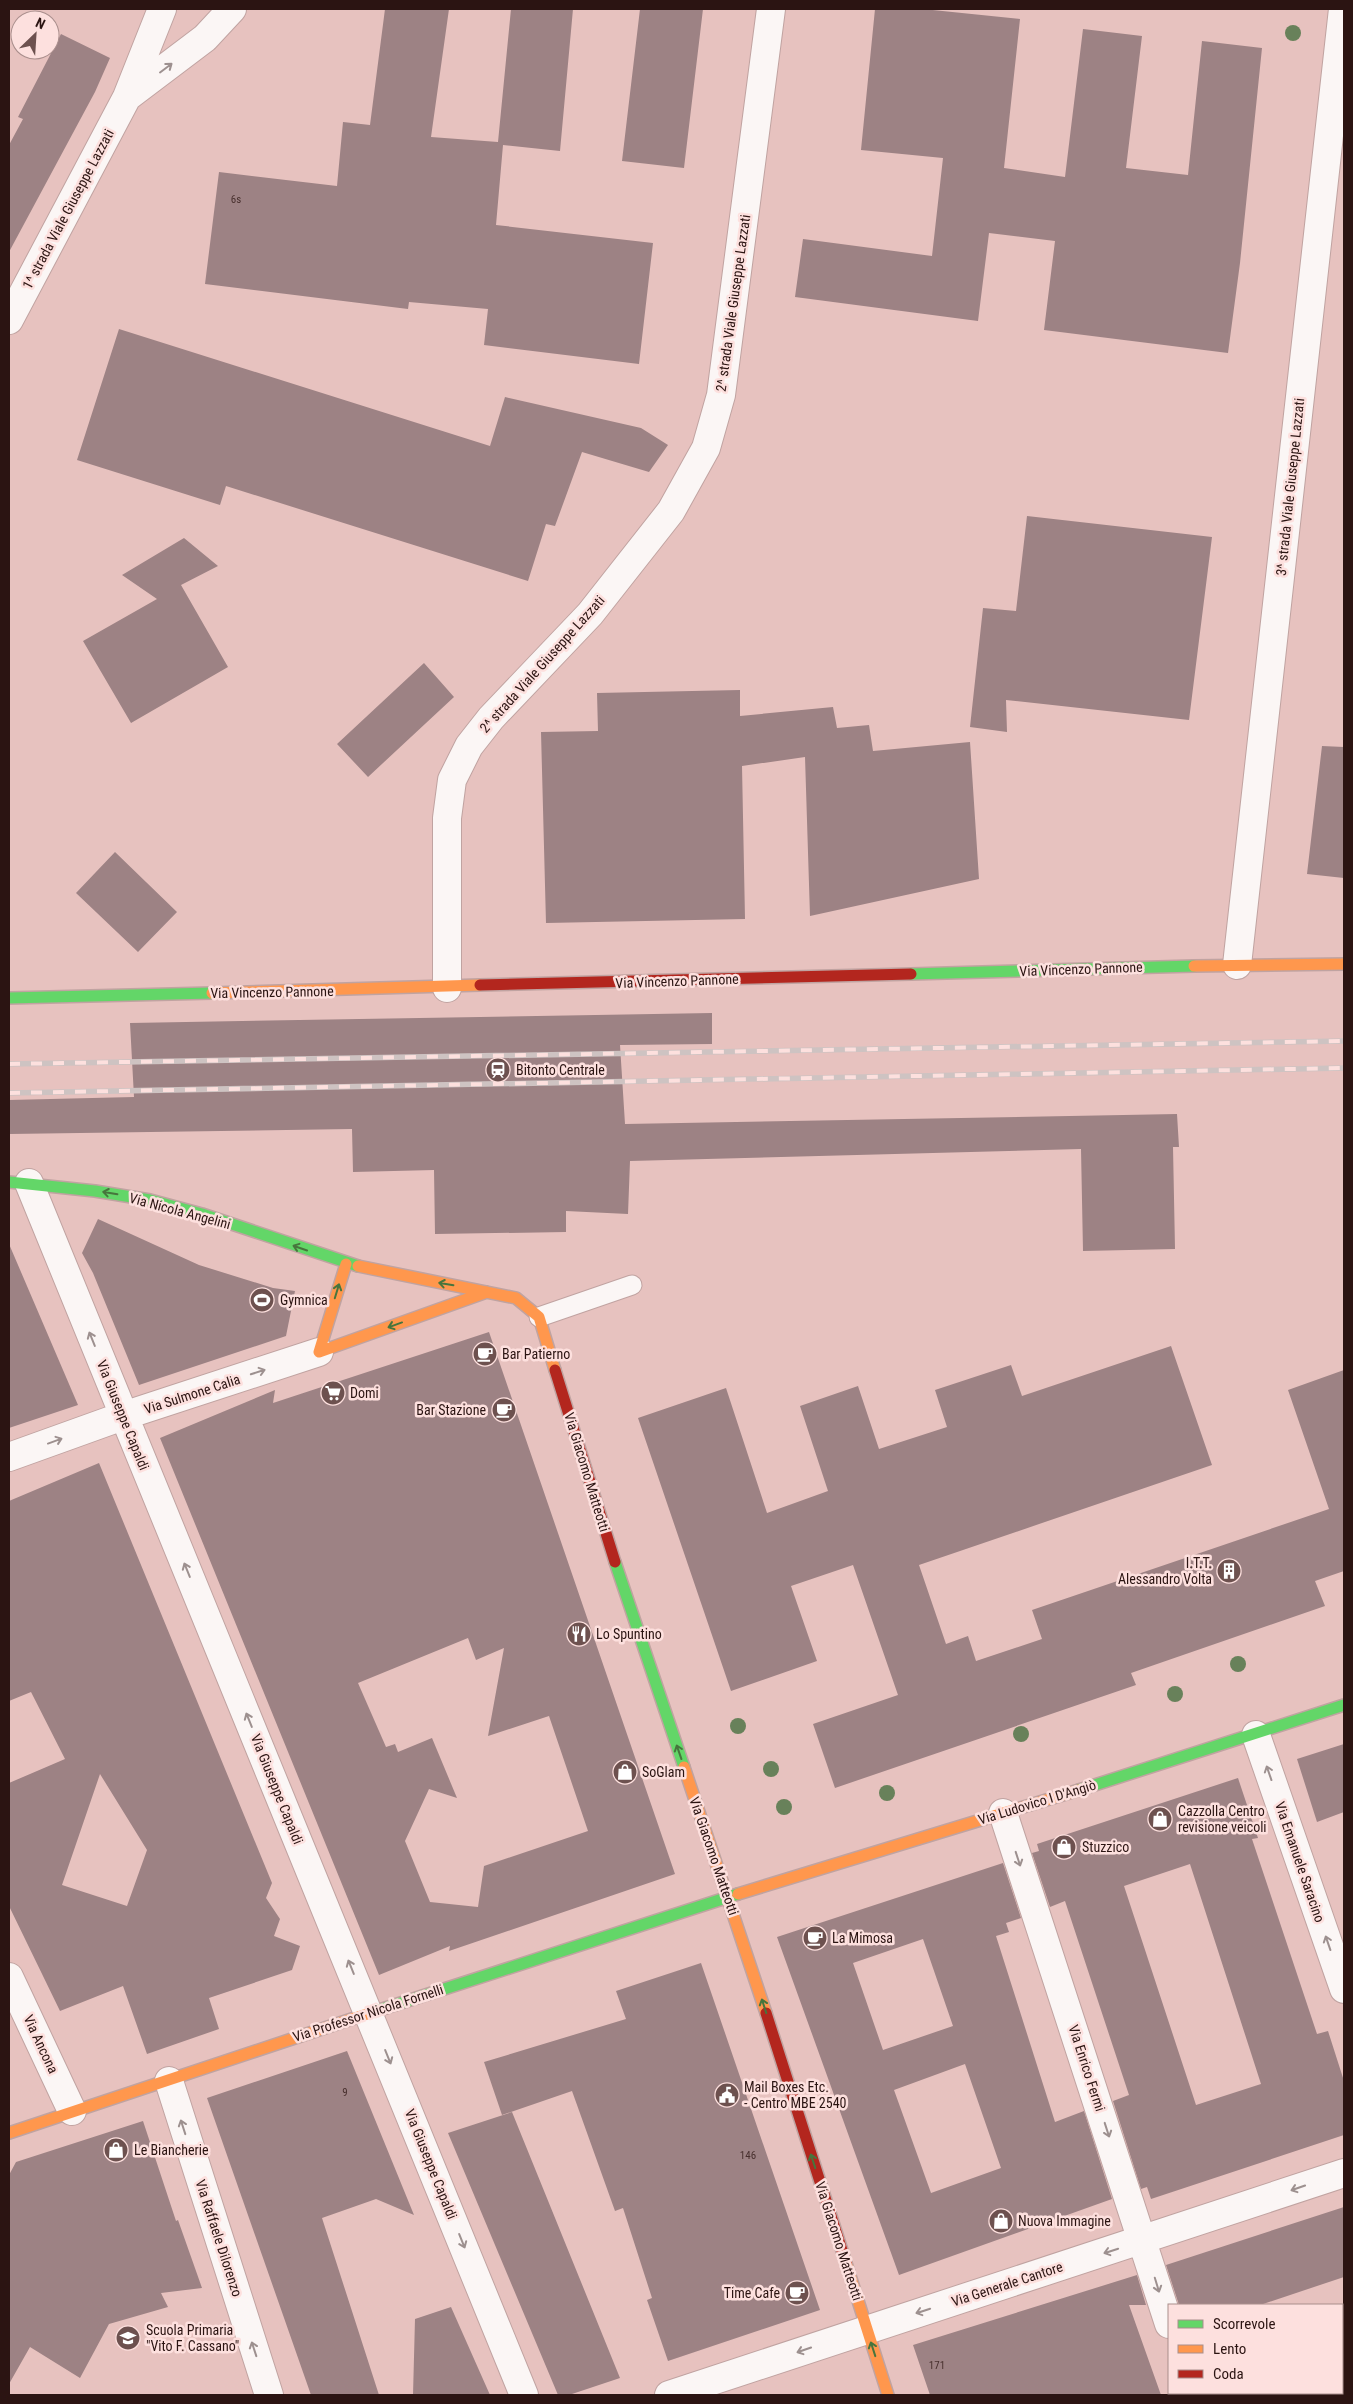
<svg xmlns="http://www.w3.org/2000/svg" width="1353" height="2404" font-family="'Roboto Condensed',sans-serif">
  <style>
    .building { fill: #9d8284; fill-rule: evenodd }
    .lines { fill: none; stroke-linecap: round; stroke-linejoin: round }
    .lane-casing { stroke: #c0a3a1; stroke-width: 21 }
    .street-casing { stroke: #c0a3a1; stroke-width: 30 }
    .fast-casing { stroke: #c0a3a1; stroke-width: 14 }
    .slow-casing { stroke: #c0a3a1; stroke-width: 14 }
    .jam-casing { stroke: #c0a3a1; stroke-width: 14 }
    .lane { stroke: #fbf6f5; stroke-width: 19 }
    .street { stroke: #fbf6f5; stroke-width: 28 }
    .fast { stroke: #63d668; stroke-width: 11 }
    .slow { stroke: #ff974d; stroke-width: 11 }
    .jam { stroke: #b3261e; stroke-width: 11 }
    .rail-casing { stroke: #cec3c2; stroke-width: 5.5 }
    .rail { stroke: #fde0de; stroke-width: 4; stroke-dasharray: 11; stroke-linecap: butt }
    .tree { fill: #68815a }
    .oneway { stroke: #9d908f }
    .oneway2 { stroke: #47753d }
    .labels { text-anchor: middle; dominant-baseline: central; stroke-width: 5; stroke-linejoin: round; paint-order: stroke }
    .number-label { font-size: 11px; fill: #48302e }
    .street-label { font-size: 14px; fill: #2b1412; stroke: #fde0de }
    .poi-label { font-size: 14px; fill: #2b1412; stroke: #fde0de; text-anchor: start }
  </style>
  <rect width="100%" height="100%" fill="#e7c2bf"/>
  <path class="building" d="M 385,9 L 449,9 L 431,137 L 498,142 L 511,9 L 573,9 L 560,151 L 503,145 L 496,225 L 653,243 L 639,364 L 484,345 L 488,309 L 409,302 L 408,309 L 205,284 L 219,172 L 337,186 L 343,122 L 370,125 Z
    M 640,9 L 703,9 L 684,168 L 622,161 Z
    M 875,9 L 923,9 L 1020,19 L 1004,168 L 1065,177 L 1083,29 L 1142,36 L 1126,168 L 1188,175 L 1202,41 L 1262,48 L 1240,263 L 1228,353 L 1044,330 L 1055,241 L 989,233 L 978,321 L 795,297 L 803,239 L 932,256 L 943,158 L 861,150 Z
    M 61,34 L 110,58 L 95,92 L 9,252 L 9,145 L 23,119 L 18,117 Z
    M 119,329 L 490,446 L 505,397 L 641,428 L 668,445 L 649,472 L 582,452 L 555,526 L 546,524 L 528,581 L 226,486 L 220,505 L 77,460 Z
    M 1027,516 L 1212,537 L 1189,720 L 1006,700 L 1007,732 L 970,727 L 983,608 L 1016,611 Z
    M 184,538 L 218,566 L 181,585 L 228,667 L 131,723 L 83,641 L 157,599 L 122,575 Z
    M 424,663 L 454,697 L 368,777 L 337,744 Z
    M 740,690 L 740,716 L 833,707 L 837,728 L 869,725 L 873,751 L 970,742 L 979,879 L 810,916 L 805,757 L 742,766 L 745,919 L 546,923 L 541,732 L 598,731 L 597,693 Z
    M 1322,746 L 1344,747 L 1344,878 L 1307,874 Z
    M 115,852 L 177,912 L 138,952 L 76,893 Z
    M 712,1013 L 712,1044 L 620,1045 L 625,1124 L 1177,1114 L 1179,1147 L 1173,1147 L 1175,1249 L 1083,1251 L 1081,1149 L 630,1161 L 628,1214 L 566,1211 L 566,1232 L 435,1234 L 434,1170 L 353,1172 L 352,1129 L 9,1134 L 9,1100 L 134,1097 L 130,1023 Z
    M 98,1219 L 199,1265 L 273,1288 L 295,1291 L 286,1336 L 139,1385 L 93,1273 L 82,1253 Z
    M 9,1244 L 78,1405 L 9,1428 Z
    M 489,1332 L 675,1874 L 449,1951 L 450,1946 L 379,1975 L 160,1438 L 275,1390 L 273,1403 ZM 468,1638 L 476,1660 L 504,1648 L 488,1736 L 549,1716 L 588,1831 L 484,1866 L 478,1907 L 430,1902 L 405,1841 L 429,1789 L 457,1798 L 432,1738 L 398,1752 L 395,1744 L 386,1747 L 358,1683 Z
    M 1171,1346 L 1212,1465 L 919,1565 L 946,1644 L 968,1636 L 976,1661 L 1042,1639 L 1032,1610 L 1329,1509 L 1288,1390 L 1344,1370 L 1344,1571 L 1315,1581 L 1325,1606 L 1131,1673 L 1136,1685 L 835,1788 L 813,1724 L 898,1695 L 853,1565 L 791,1586 L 817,1661 L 731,1691 L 638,1418 L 726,1388 L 767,1513 L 828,1491 L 800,1406 L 858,1386 L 879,1449 L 947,1427 L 935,1390 L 1011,1365 L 1022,1396 Z
    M 99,1463 L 272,1883 L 266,1898 L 280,1919 L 274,1936 L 300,1946 L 292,1970 L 209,1998 L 219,2029 L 147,2054 L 123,1986 L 60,2011 L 9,1906 L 9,1783 L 65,1759 L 31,1692 L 9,1701 L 9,1501 ZM 100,1774 L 147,1850 L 127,1906 L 62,1885 Z
    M 1344,1744 L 1344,1812 L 1317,1822 L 1297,1759 Z
    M 1238,1778 L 1258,1838 L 1252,1839 L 1317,2034 L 1328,2031 L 1344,2081 L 1344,2135 L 1151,2199 L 1147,2187 L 1141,2189 L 1113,2101 L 1129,2095 L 1065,1901 L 1050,1907 L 1032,1853 L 1039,1851 L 1037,1844 ZM 1190,1864 L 1261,2084 L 1196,2105 L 1124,1886 Z
    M 1003,1863 L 1021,1918 L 1006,1923 L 1009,1932 L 996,1936 L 1055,2122 L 1084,2111 L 1112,2199 L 899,2275 L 777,1937 ZM 923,1939 L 953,2026 L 883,2050 L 853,1963 ZM 965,2064 L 1001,2168 L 931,2193 L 894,2090 Z
    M 701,1963 L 820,2310 L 668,2361 L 647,2300 L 652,2298 L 623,2208 L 615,2211 L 572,2091 L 502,2115 L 484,2062 L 626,2019 L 616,1991 Z
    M 347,2051 L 414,2215 L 376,2199 L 322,2218 L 379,2395 L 311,2395 L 207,2098 Z
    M 512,2112 L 620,2378 L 569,2395 L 558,2395 L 448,2133 Z
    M 143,2121 L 176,2221 L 178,2220 L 202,2288 L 161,2293 L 168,2307 L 109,2324 L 80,2378 L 30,2347 L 9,2384 L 9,2175 L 16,2162 Z
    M 1344,2207 L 1344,2277 L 1260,2305 L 1179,2305 L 1166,2265 Z
    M 1137,2275 L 1146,2305 L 1129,2305 L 1161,2395 L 930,2395 L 913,2345 Z
    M 451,2307 L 490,2395 L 413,2395 L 415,2319 Z"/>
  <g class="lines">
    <defs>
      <path id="lane" d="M 539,1317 L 632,1285"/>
      <path id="street" d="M 127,97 L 205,38 L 232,9
        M 9,320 L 127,97 L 162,9
        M 1237,965 L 1343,9
        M 447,988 L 447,818 L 452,780 L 469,746 L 491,718 L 590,614 L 671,511 L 706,448 L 721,395 L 771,9
        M 29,1183 C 192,1588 361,1990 524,2395
        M 9,1457 L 123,1416 L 319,1352
        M 1256,1735 L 1344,1989
        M 1003,1813 L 1169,2324
        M 9,1977 L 72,2111
        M 169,2081 L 269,2395
        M 1191,2393 L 1191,2395
        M 669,2395 L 1344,2173"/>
      <path id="fast" d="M 911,974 L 1194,966
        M 9,998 L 212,993
        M 9,1182 L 95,1191 L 150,1200 L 202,1214 L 358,1266
        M 615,1562 L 684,1767
        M 1079,1790 L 1344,1705
        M 370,2013 L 738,1894"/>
      <path id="slow" d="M 1194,966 L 1344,964
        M 212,993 L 480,985
        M 358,1266 L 516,1298 L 539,1317 L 555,1370
        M 319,1352 L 487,1292
        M 319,1352 L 346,1264
        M 684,1767 L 766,2013
        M 738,1894 L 1079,1790
        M 9,2133 L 370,2013
        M 846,2263 L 888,2395"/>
      <path id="jam" d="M 480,985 L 911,974
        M 555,1370 L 615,1562
        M 766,2013 L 846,2263"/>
    </defs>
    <use href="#lane" class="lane-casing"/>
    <use href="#street" class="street-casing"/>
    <use href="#fast" class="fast-casing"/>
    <use href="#slow" class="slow-casing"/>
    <use href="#jam" class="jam-casing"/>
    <use href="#lane" class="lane"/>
    <use href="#street" class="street"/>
    <use href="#fast" class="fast"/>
    <use href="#slow" class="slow"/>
    <use href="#jam" class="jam"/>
    <defs>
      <path id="rail" d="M 9,1064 L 1344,1041
        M 9,1093 L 1344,1068"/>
    </defs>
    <use href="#rail" class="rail-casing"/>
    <use href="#rail" class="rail"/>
  </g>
  <g class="tree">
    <circle cx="1293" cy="33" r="8"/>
    <circle cx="1238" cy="1664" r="8"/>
    <circle cx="1175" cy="1694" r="8"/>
    <circle cx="738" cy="1726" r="8"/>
    <circle cx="1021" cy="1734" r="8"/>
    <circle cx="771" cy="1769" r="8"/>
    <circle cx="887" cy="1793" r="8"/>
    <circle cx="784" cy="1807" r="8"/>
  </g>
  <defs><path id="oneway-shaft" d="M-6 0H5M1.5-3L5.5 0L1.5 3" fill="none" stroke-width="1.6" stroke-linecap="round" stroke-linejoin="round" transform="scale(1.25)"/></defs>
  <g class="oneway">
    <use href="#oneway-shaft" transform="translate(166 68) rotate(-37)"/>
    <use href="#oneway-shaft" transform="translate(92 1339) rotate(-112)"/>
    <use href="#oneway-shaft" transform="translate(258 1372) rotate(-18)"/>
    <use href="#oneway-shaft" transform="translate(55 1441) rotate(-20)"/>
    <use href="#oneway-shaft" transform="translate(187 1570) rotate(-112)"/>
    <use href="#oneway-shaft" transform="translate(249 1720) rotate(-112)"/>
    <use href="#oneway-shaft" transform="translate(1269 1773) rotate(-109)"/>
    <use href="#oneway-shaft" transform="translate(1018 1859) rotate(72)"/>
    <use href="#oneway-shaft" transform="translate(1328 1943) rotate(-109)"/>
    <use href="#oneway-shaft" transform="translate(351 1967) rotate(-112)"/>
    <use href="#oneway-shaft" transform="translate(388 2057) rotate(68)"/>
    <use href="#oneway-shaft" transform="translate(183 2127) rotate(-108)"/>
    <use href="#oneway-shaft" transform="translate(1107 2130) rotate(72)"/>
    <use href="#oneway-shaft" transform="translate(1298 2188) rotate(161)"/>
    <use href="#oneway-shaft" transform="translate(462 2241) rotate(68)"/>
    <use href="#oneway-shaft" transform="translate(1111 2251) rotate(162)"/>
    <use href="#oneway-shaft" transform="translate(1157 2285) rotate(73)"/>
    <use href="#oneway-shaft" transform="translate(923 2311) rotate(162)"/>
    <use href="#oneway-shaft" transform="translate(254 2349) rotate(-108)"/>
    <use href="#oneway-shaft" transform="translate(804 2350) rotate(161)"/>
  </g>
  <g class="oneway2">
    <use href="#oneway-shaft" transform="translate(110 1193) rotate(-171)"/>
    <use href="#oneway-shaft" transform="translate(300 1248) rotate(-161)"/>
    <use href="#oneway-shaft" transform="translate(446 1284) rotate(-171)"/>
    <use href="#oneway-shaft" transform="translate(337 1291) rotate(-73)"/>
    <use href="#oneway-shaft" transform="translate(395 1325) rotate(160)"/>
    <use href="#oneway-shaft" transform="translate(679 1752) rotate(-109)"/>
    <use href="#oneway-shaft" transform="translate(764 2006) rotate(-108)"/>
    <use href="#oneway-shaft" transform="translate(813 2161) rotate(-108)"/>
    <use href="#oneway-shaft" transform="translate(873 2349) rotate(-108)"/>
  </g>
  <defs>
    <symbol id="station-disc" viewBox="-11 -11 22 22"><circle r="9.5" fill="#6d514f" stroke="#fde0de"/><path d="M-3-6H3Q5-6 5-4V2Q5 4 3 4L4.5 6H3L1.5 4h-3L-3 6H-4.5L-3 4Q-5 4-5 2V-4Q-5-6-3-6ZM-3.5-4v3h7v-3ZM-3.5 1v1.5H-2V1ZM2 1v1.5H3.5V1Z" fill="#fff"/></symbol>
    <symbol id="stadium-disc" viewBox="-11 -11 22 22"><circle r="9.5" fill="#6d514f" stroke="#fde0de"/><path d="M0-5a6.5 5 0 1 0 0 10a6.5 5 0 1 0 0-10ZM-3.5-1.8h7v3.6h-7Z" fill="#fff"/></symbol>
    <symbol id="cafe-disc" viewBox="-11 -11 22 22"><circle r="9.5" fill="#6d514f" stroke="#fde0de"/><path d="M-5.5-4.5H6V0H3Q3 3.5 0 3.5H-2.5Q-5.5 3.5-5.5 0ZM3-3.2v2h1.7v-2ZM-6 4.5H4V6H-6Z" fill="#fff"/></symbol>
    <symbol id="supermarket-disc" viewBox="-11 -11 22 22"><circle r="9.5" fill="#6d514f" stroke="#fde0de"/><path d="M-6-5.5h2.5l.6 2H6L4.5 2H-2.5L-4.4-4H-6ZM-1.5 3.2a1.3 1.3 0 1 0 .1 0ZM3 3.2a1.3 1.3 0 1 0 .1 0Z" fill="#fff"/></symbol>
    <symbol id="building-disc" viewBox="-11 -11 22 22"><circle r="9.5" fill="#6d514f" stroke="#fde0de"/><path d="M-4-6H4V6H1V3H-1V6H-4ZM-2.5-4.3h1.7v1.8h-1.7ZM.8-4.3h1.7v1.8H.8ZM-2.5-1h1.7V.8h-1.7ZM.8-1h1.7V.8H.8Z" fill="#fff"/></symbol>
    <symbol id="restaurant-disc" viewBox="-11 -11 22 22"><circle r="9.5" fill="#6d514f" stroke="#fde0de"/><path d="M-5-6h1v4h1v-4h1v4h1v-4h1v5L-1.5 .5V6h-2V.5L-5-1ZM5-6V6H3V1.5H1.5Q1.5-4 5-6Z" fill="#fff"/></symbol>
    <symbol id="shop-disc" viewBox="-11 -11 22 22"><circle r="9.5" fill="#6d514f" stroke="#fde0de"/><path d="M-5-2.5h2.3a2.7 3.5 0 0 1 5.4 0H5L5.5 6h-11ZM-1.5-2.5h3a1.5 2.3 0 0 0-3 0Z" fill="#fff"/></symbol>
    <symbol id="civic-disc" viewBox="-11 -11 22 22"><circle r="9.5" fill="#6d514f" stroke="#fde0de"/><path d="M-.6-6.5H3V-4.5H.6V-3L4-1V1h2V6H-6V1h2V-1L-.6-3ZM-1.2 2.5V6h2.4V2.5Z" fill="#fff"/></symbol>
    <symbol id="school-disc" viewBox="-11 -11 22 22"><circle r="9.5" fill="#6d514f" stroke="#fde0de"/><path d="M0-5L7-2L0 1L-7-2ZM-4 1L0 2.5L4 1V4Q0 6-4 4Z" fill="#fff"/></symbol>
  </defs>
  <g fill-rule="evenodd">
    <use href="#station-disc" x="484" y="1056" width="28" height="28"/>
    <use href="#stadium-disc" x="248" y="1286" width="28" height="28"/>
    <use href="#cafe-disc" x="471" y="1340" width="28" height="28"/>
    <use href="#supermarket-disc" x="319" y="1379" width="28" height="28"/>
    <use href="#cafe-disc" x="490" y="1396" width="28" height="28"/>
    <use href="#building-disc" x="1215" y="1557" width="28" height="28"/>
    <use href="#restaurant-disc" x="565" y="1620" width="28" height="28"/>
    <use href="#shop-disc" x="611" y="1758" width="28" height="28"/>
    <use href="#shop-disc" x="1146" y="1805" width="28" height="28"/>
    <use href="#shop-disc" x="1050" y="1833" width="28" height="28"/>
    <use href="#cafe-disc" x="801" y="1924" width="28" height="28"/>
    <use href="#civic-disc" x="713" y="2081" width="28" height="28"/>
    <use href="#shop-disc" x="102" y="2136" width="28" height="28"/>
    <use href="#shop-disc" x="987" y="2207" width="28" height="28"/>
    <use href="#cafe-disc" x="783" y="2279" width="28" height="28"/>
    <use href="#school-disc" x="114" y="2324" width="28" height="28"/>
  </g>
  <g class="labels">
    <g class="number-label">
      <text x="236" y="199">6s</text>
      <text x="345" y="2092">9</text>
      <text x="748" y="2155">146</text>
      <text x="937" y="2365">171</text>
    </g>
    <g class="street-label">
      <text transform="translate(68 209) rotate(-62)">1^ strada Viale Giuseppe Lazzati</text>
      <text transform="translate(733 303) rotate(-82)">2^ strada Viale Giuseppe Lazzati</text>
      <text transform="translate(1290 487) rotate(-84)">3^ strada Viale Giuseppe Lazzati</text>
      <text transform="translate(542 664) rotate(-48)">2^ strada Viale Giuseppe Lazzati</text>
      <text transform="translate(1081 969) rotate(-2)">Via Vincenzo Pannone</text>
      <text transform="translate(677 981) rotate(-2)">Via Vincenzo Pannone</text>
      <text transform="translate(272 992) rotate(-1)">Via Vincenzo Pannone</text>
      <text transform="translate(180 1211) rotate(15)">Via Nicola Angelini</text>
      <text transform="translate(192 1394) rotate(-18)">Via Sulmone Calia</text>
      <text transform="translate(123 1415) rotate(68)">Via Giuseppe Capaldi</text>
      <text transform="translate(587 1472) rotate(73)">Via Giacomo Matteotti</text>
      <text transform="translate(277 1789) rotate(68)">Via Giuseppe Capaldi</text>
      <text transform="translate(1037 1802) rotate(-17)">Via Ludovico I D'Angiò</text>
      <text transform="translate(714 1856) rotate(71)">Via Giacomo Matteotti</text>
      <text transform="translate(1300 1862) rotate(71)">Via Emanuele Saracino</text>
      <text transform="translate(368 2013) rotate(-18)">Via Professor Nicola Fornelli</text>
      <text transform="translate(41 2044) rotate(65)">Via Ancona</text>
      <text transform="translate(1087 2068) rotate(72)">Via Enrico Fermi</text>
      <text transform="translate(431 2164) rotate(68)">Via Giuseppe Capaldi</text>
      <text transform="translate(219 2238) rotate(72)">Via Raffaele Dilorenzo</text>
      <text transform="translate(839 2241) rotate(72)">Via Giacomo Matteotti</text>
      <text transform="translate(1007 2284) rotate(-18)">Via Generale Cantore</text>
    </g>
    <g class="poi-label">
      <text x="516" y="1070">Bitonto Centrale</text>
      <text x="280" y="1300">Gymnica</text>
      <text x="502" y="1354">Bar Patierno</text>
      <text x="350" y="1393">Domi</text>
      <text x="486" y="1410" text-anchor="end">Bar Stazione</text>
      <text x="1212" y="1563" text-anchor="end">I.T.T.<tspan x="1212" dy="16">Alessandro Volta</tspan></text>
      <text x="596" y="1634">Lo Spuntino</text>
      <text x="642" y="1772">SoGlam</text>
      <text x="1178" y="1811">Cazzolla Centro<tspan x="1178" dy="16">revisione veicoli</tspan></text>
      <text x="1082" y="1847">Stuzzico</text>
      <text x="832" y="1938">La Mimosa</text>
      <text x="744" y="2087">Mail Boxes Etc.<tspan x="744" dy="16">- Centro MBE 2540</tspan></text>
      <text x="134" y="2150">Le Biancherie</text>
      <text x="1018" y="2221">Nuova Immagine</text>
      <text x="780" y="2293" text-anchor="end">Time Cafe</text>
      <text x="146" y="2330">Scuola Primaria<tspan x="146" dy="16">"Vito F. Cassano"</tspan></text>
    </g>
  </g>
  <rect width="1353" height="2404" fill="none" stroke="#2b1412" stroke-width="20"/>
  <rect x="1168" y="2304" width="175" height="90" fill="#fde0de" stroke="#a98e8c"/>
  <rect x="1178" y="2320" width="25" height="8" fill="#63d668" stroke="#a98e8c"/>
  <text x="1213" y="2329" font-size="15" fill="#2b1412">Scorrevole</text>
  <rect x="1178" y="2345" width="25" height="8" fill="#ff974d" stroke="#a98e8c"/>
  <text x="1213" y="2354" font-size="15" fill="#2b1412">Lento</text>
  <rect x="1178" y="2370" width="25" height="8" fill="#b3261e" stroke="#a98e8c"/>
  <text x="1213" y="2379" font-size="15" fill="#2b1412">Coda</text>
  <g transform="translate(35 35) rotate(25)"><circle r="24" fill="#fde0de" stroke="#a98e8c"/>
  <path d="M0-4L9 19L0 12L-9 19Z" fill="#6d514f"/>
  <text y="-8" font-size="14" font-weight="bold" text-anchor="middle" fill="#2b1412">N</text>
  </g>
</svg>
